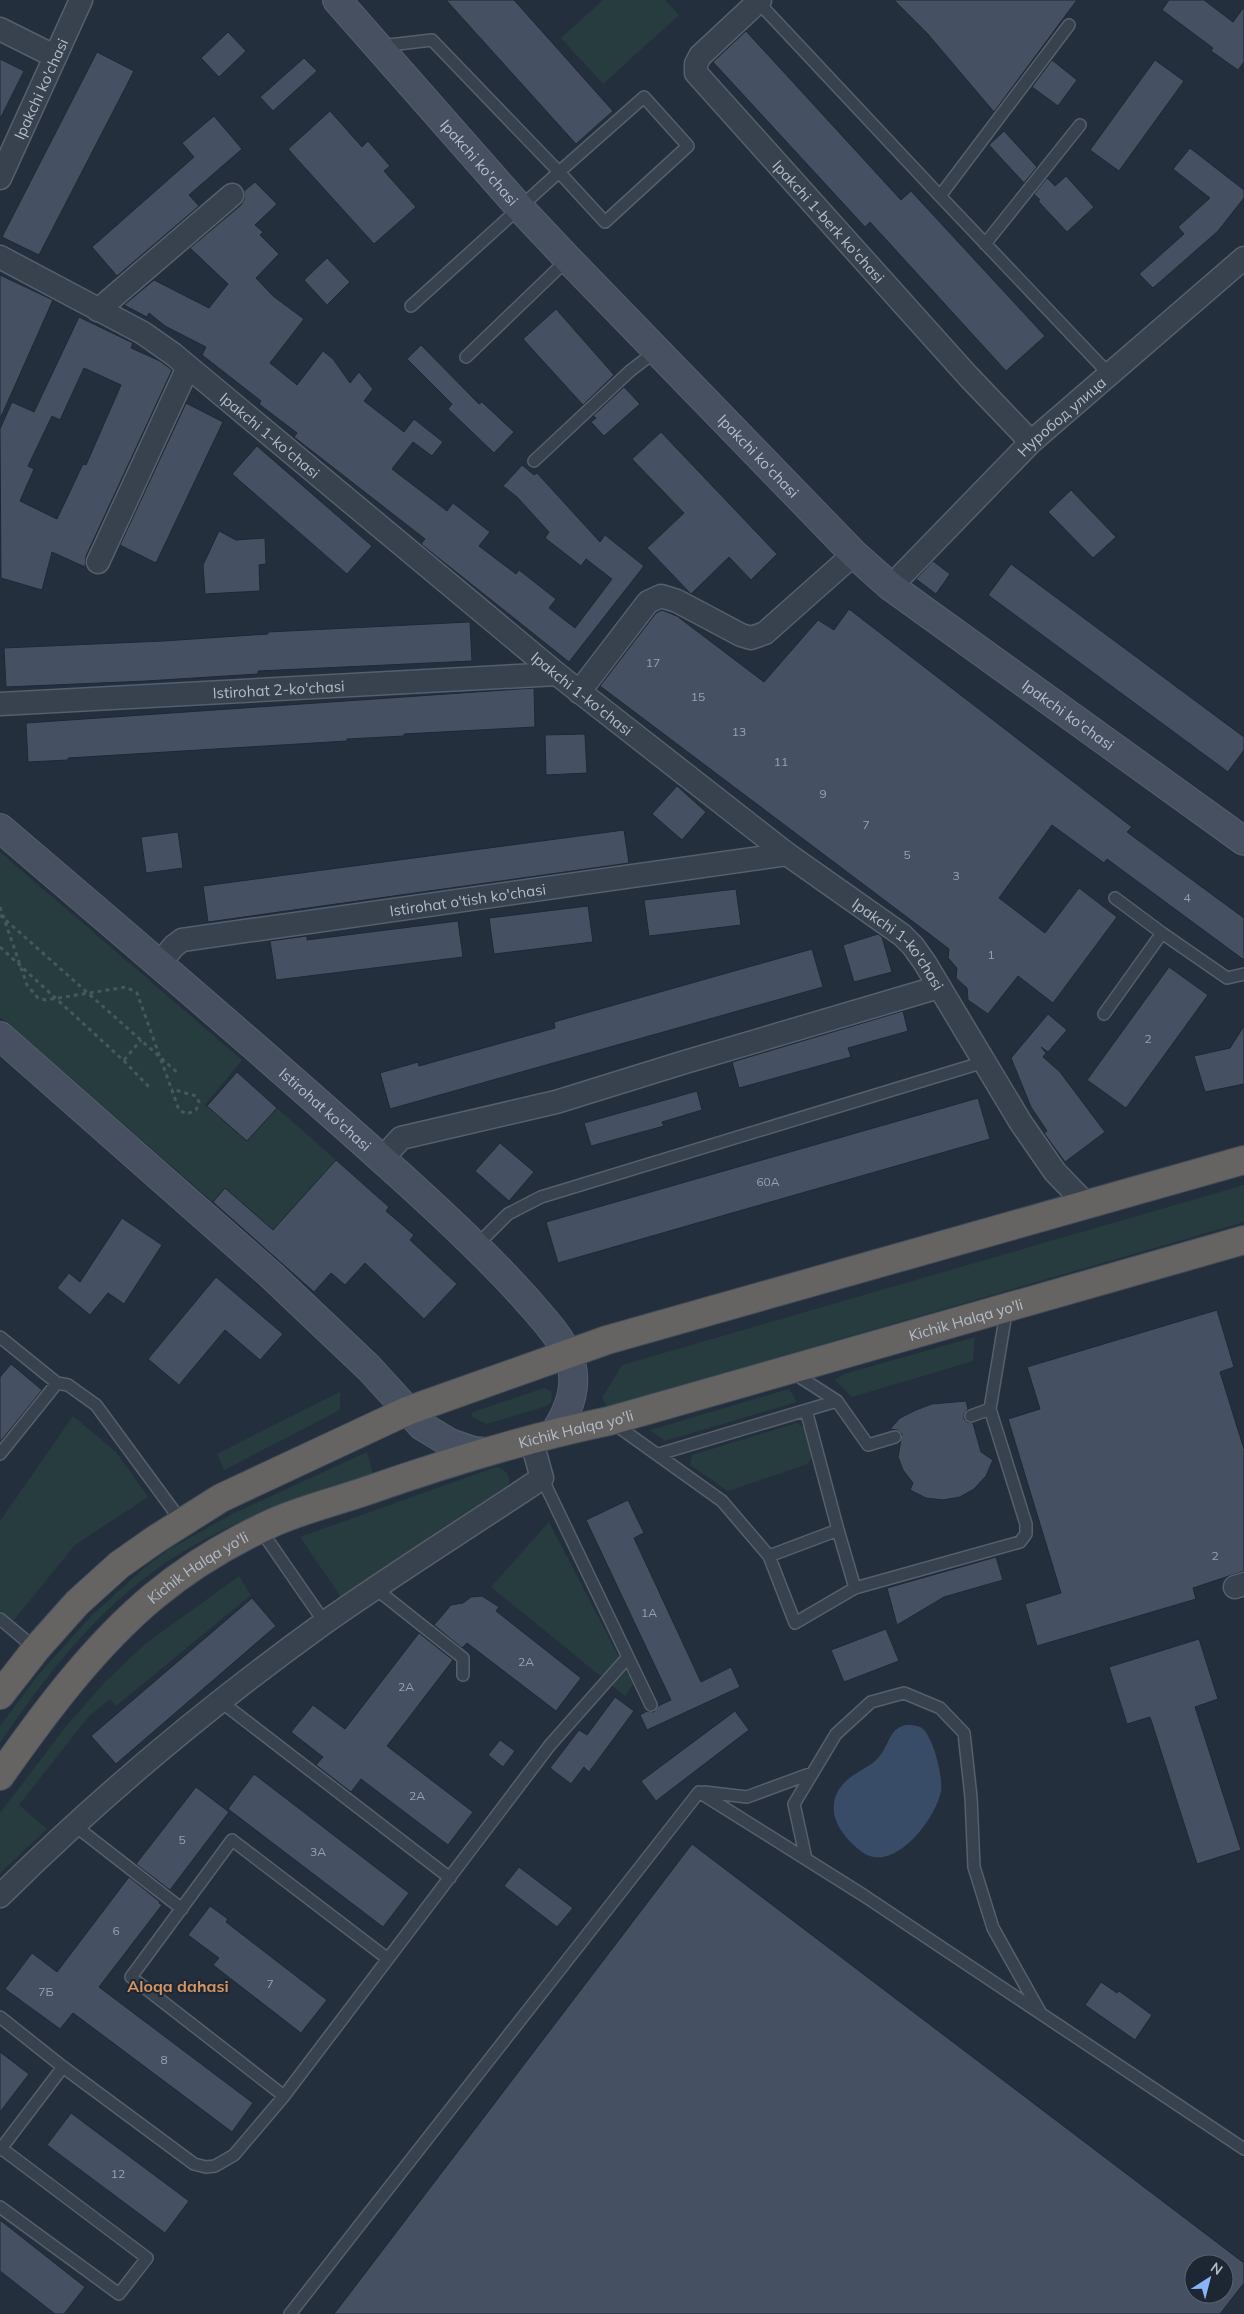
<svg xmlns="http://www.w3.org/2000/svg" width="1244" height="2314" font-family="Mulish,sans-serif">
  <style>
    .green { fill: #263c3f }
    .water { fill: #394c67 }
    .building { fill: #455162; stroke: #1f2835; fill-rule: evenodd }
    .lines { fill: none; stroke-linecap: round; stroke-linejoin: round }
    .service-casing { stroke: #565f6c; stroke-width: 14 }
    .minor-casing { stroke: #565f6c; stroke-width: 25 }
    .secondary-casing { stroke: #565f6c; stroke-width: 30 }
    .trunk-casing { stroke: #434c59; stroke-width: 30 }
    .path { stroke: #44595c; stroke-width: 3; stroke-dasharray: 4 4; stroke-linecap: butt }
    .service { stroke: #38414e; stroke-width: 11 }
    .minor { stroke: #38414e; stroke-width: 22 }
    .secondary { stroke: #465061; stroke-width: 28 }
    .trunk { stroke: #656462; stroke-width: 28 }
    .labels { text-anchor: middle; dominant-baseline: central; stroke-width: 4; stroke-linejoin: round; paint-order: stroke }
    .number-label { font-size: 12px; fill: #98a1af }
    .street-label { font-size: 15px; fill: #b4bcc9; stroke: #1d2633 }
    .neighbourhood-label { font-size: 16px; font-weight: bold; fill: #d59563; stroke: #1d2633 }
  </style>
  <rect width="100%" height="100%" fill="#242f3e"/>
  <path class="green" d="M 603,0 L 665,0 L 679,15 L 603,84 L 561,38 Z
    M 0,852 L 242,1060 L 204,1106 L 207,1106 L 247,1141 L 277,1108 L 336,1160 L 273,1230 L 225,1188 L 213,1202 L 0,1017 Z
    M 1244,1185 L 1244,1222 L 637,1398 L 608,1408 L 602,1398 L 622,1365 Z
    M 975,1337 L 973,1361 L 852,1397 L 835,1380 L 844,1374 Z
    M 544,1388 L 552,1392 L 551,1402 L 547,1406 L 486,1424 L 471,1416 L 473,1412 Z
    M 789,1389 L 797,1402 L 665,1441 L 650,1430 Z
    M 340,1392 L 340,1410 L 224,1470 L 217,1454 Z
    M 73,1416 L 116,1452 L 148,1497 L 75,1545 L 13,1621 L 0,1611 L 0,1521 Z
    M 797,1423 L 807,1430 L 813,1454 L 808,1464 L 728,1491 L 690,1465 L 692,1455 Z
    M 367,1452 L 373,1474 C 297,1497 214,1526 150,1574 C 89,1620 42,1681 0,1743 L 0,1726 L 38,1675 L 92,1615 L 144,1568 L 168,1550 L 232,1514 Z
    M 496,1467 C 509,1470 513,1480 506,1490 L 341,1597 L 300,1537 Z
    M 549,1522 L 633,1684 L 625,1696 L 491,1587 Z
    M 239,1576 L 251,1595 L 116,1706 L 110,1699 L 89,1716 L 19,1805 L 47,1829 L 0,1873 L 0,1813 L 67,1725 L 104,1683 L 145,1644 Z"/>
  <path class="water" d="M 906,1725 C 912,1725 919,1725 924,1730 C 934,1741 943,1777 941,1791 C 936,1819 893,1875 862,1852 C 839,1835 821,1807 845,1782 C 855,1772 869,1768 878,1758 C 890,1745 888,1729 906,1725 Z"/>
  <path class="building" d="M 446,0 L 514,0 L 613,111 L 576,144 Z
    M 894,0 L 1077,0 L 994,112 L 927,33 Z
    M 1169,0 L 1204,0 L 1233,22 L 1244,7 L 1244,62 L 1238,70 L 1211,51 L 1213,48 L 1162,10 Z
    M 746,31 L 901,200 L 911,191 L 1045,336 L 1006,371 L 870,222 L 865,227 L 713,62 Z
    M 228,32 L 246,51 L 219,77 L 201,58 Z
    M 97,52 L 134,71 L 39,255 L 2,237 Z
    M 304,58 L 317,71 L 273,111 L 260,97 Z
    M 0,59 L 24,71 L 0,119 Z
    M 1052,60 L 1077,80 L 1058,106 L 1032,87 Z
    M 1155,60 L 1184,81 L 1119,171 L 1090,150 Z
    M 330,111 L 362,147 L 368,141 L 390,166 L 384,171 L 416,207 L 374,244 L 288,149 Z
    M 214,116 L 242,149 L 189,195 L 199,206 L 117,276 L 92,247 L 194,157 L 182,143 Z
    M 1004,131 L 1037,167 L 1024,183 L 989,145 Z
    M 1190,148 L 1244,190 L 1244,198 L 1218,231 L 1153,288 L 1139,274 L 1184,234 L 1178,227 L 1210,198 L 1173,169 Z
    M 1066,176 L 1094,207 L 1067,232 L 1038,201 L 1040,200 L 1034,194 L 1047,178 L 1055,186 Z
    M 255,182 L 277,204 L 255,225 L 263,232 L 260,235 L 279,254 L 256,278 L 273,296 L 304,319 L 270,363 L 297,385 L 323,351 L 333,359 L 350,383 L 359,372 L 373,389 L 364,401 L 404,432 L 414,419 L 443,442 L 432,456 L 413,442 L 392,469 L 447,511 L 453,503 L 490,532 L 479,546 L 516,574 L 519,570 L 556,599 L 549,608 L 575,628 L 612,579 L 586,559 L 581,566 L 545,538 L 549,532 L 517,497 L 503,486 L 522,465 L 534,475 L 537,473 L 600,542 L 605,535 L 644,566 L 569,662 L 421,544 L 425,539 L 294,437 L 297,433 L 259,404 L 261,401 L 202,355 L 206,347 L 165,326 L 149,313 L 147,317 L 124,305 L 154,280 L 209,308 L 228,284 L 190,248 L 241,205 L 244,199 L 244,191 Z
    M 327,258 L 350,282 L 327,305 L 304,280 Z
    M 0,275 L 53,300 L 0,419 Z
    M 556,309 L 614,375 L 583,405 L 523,339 Z
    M 79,317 L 133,343 L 131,348 L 160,361 L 172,370 L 86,556 L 85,567 L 52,552 L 42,590 L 1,578 L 0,429 L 12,402 L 34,412 ZM 84,368 L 121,385 L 86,465 L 83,464 L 57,519 L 20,501 L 34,469 L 28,466 L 52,416 L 60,420 Z
    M 421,345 L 479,404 L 482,402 L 514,432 L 494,453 L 448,409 L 452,404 L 407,359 Z
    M 624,387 L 640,404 L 604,436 L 591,422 L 596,418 L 593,416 Z
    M 186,403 L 223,422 L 156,563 L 120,545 Z
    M 661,432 L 777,554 L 751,580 L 729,557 L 691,594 L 647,548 L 684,513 L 632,459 Z
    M 257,446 L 372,546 L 347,574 L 232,474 Z
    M 1071,490 L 1116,537 L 1093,558 L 1048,512 Z
    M 219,531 L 236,540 L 265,538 L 266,564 L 259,565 L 260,591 L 205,594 L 203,565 Z
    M 933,561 L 950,574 L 936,594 L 916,579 Z
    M 1011,564 L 1244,737 L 1244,750 L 1228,772 L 988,595 Z
    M 849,609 L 1132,827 L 1127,832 L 1244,918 L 1244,960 L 1107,859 L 1104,863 L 1052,825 L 999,898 L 1045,933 L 1079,888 L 1117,917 L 1053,1003 L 1018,976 L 988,1014 L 968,1000 L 967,988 L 956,978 L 957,968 L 948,958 L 949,949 L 940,942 L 600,686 L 656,613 L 662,610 L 677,616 L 764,682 L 818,620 L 834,630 Z
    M 470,622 L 472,661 L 258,671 L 258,674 L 146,681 L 6,687 L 4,648 L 163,641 L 268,634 L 268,632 Z
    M 534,688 L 535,727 L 404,734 L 404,736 L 347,739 L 347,741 L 68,758 L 68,760 L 28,762 L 26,723 Z
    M 585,734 L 587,773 L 546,775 L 545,735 Z
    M 677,786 L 706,812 L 682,840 L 652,814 Z
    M 624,830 L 629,863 L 208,922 L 203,886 Z
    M 178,832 L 183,868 L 146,873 L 141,837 Z
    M 736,889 L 741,925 L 649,936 L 644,900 Z
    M 588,906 L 593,942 L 494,954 L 489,918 Z
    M 458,921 L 463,957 L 276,980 L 270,941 L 307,936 L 307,940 Z
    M 878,934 L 882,937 L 892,972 L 854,982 L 843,945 Z
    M 812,949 L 823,987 L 390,1109 L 380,1073 L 418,1062 L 419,1066 L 555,1028 L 554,1022 Z
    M 1169,967 L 1208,995 L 1126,1108 L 1087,1080 Z
    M 903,1011 L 908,1031 L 848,1048 L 851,1057 L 739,1088 L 732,1062 Z
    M 1048,1014 L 1067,1030 L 1048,1052 L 1041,1047 L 1046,1053 L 1043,1057 L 1060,1072 L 1105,1132 L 1065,1162 L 1044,1133 L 1047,1131 L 1031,1107 L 1011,1058 Z
    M 1244,1026 L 1244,1084 L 1205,1092 L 1194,1056 L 1230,1048 Z
    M 237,1072 L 277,1108 L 247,1141 L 207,1106 Z
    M 697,1091 L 702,1110 L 662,1122 L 664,1126 L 591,1146 L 584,1123 Z
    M 978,1098 L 990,1139 L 558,1263 L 546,1222 Z
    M 500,1143 L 534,1172 L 509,1201 L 475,1171 Z
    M 336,1160 L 389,1207 L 386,1211 L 414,1235 L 410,1240 L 457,1284 L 424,1319 L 365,1263 L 345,1285 L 331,1273 L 314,1292 L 213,1202 L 225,1188 L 273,1230 Z
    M 122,1218 L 162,1245 L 124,1304 L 108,1293 L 90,1315 L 57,1288 L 69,1273 L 80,1282 Z
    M 216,1277 L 283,1334 L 260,1360 L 225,1330 L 179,1385 L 148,1359 Z
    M 1217,1310 L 1234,1367 L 1220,1372 L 1244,1449 L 1244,1571 L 1193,1588 L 1196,1599 L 1037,1646 L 1025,1604 L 1061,1593 L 1008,1419 L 1040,1409 L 1027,1367 Z
    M 11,1364 L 42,1390 L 0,1442 L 0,1377 Z
    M 966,1401 L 968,1409 L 964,1414 L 964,1419 L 967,1422 L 973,1423 L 981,1452 L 993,1460 L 986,1476 L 974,1489 L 960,1497 L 943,1500 L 926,1498 L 910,1490 L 913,1483 L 903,1470 L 898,1457 L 902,1434 L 897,1430 L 890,1429 L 900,1418 L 916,1410 L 932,1404 Z
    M 628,1500 L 644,1533 L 634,1538 L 701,1682 L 731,1667 L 740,1687 L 647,1730 L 640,1715 L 647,1711 L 654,1712 L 658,1706 L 671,1700 L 586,1520 Z
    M 996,1557 L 1003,1580 L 944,1597 L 897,1625 L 887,1588 Z
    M 482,1596 L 499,1607 L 496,1611 L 581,1678 L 556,1711 L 467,1643 L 462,1648 L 434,1625 L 451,1605 L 463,1603 L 471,1597 Z
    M 252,1598 L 276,1626 L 116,1764 L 91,1736 Z
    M 886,1629 L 899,1661 L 844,1682 L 831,1650 Z
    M 419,1633 L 453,1660 L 387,1746 L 473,1812 L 448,1845 L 361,1779 L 351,1792 L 316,1765 L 323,1757 L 291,1732 L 313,1705 L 345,1729 Z
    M 1199,1639 L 1218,1699 L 1195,1707 L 1241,1850 L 1197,1864 L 1150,1717 L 1127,1724 L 1109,1667 Z
    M 615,1697 L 634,1711 L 589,1772 L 584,1767 L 571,1784 L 550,1768 L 579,1730 L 587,1735 Z
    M 735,1711 L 749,1730 L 656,1801 L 641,1781 Z
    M 500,1740 L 515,1751 L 503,1767 L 488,1755 Z
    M 254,1774 L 409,1893 L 383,1927 L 228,1809 Z
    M 196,1787 L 229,1812 L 170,1890 L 136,1864 Z
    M 692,1844 L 1244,2263 L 1244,2283 L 1220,2314 L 334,2314 ZM 1194,2264 L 1224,2264 L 1224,2294 L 1194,2294 Z
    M 519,1867 L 573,1908 L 557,1927 L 504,1886 Z
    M 129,1877 L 160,1902 L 159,1903 L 162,1905 L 99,1987 L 253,2103 L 232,2132 L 73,2013 L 60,2029 L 5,1989 L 32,1953 L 57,1972 Z
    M 210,1906 L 228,1919 L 226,1922 L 327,2000 L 301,2033 L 213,1965 L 219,1958 L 188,1935 Z
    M 1101,1982 L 1117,1993 L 1119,1991 L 1152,2015 L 1135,2040 L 1085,2005 Z
    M 0,2052 L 29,2074 L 0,2112 Z
    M 71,2113 L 189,2201 L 165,2233 L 47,2145 Z
    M 0,2220 L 85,2287 L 64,2314 L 55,2314 L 0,2271 Z"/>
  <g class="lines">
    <defs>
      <path id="service" d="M 758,2 L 940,196
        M 1069,25 L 940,196 L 1109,374
        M 380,46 L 432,40 L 559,172 L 411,306
        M 644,97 L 688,146 L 605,222 L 559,172 Z
        M 985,244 L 1080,125
        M 466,357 L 568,259
        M 534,461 L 630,371 L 656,351
        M 1115,898 L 1162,933
        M 1104,1014 L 1162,933 L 1227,978 L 1244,974
        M 477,1245 L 508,1214 L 541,1197 L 984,1062
        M 0,1337 L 57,1383 L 68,1385 L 96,1405 L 182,1522
        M 792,1372 L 837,1401 L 868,1445 L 895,1437
        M 971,1416 L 990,1409 L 1007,1307
        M 613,1423 L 722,1501 L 769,1556 L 838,1530 L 806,1410
        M 0,1454 L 57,1383
        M 659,1454 L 837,1401
        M 542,1478 L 651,1705
        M 260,1529 L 325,1623
        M 769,1556 L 795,1623 L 855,1588 L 838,1530
        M 855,1588 L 1020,1542 L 1026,1534 L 1026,1524 L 990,1409
        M 376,1589 L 463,1658 L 463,1675
        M 0,1619 L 36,1649
        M 220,1701 L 450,1878
        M 699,1792 L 863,1895 L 1244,2149
        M 704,1792 L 747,1797 L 812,1773
        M 74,1825 L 182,1909
        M 806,1859 L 794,1804 L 836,1734 L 871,1702 L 904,1693 L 940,1708 L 964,1733 L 971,1797 L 974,1867 L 993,1928 L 1040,2012
        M 0,2017 L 63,2067 L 0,2150
        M 63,2067 L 194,2164 L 206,2167 L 215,2166 L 234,2155 L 284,2096 L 550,1745 L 628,1657
        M 284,2096 L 131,1977 L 232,1840 L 388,1959
        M 0,2207 L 119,2294 L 147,2258 L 1,2148
        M 290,2314 L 699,1792"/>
      <g id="minor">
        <path id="s1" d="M 760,0 L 700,56 L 696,64 L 696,73 L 968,376 L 1031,442"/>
        <path d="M 0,29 L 54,56"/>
        <path id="s2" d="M 0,178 L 81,0"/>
        <path id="s3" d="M 0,257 L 143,333 L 173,354 L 557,674 L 787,854 L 902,935 L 913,946 L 925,963 L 1021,1123 L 1055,1172 L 1087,1205"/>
        <path d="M 98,310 L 232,195"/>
        <path d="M 98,562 L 188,367"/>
        <path id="s4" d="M 902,575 L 1031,442 L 1244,258"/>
        <path d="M 579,692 L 648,602 L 661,596 L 677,601 L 741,635 L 751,638 L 765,633 L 854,554"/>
        <path id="s5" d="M 0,704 L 557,674"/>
        <path id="s6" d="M 159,964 L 174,946 L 182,940 L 787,854"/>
        <path d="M 382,1159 L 401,1138 L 556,1102 L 685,1062 L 939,987"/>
        <path d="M 1235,1587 L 1244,1584"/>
        <path d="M 0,1896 C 100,1797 210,1705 324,1623 C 395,1573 469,1527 542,1478 L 531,1439"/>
      </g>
      <g id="secondary">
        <path id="s7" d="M 337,0 L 520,208 L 568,259 L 854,554 L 890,586 L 1244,841"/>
        <path id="s8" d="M 0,828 C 136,944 272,1060 404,1179 C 447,1218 489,1257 527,1300 C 541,1316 559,1335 568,1355 C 580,1383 570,1408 555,1432"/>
        <path d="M 0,1036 L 271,1275 L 369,1368 L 422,1426 L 450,1443 L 473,1451 L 486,1452"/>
      </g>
      <g id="trunk">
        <path d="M 0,1695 L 36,1649 L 77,1603 L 119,1565 L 156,1539 L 221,1498 L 407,1411 L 607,1340 L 1244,1160"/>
        <path id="s9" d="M 0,1776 C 45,1712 94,1646 154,1596 C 189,1567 229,1543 270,1524 C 300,1510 334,1502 366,1491 C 446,1463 527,1438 609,1421 L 1244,1240"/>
      </g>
    </defs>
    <use href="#service" class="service-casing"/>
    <use href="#minor" class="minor-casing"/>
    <use href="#secondary" class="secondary-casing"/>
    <use href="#trunk" class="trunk-casing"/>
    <path class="path" d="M 0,907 L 27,985 L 38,998 L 46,1000 L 126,987 L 137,993 L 179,1110 L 187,1114 L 196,1110 L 199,1102 L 196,1096 L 172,1089
      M 0,915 L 179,1074
      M 0,947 L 124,1061 L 150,1088
      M 124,1060 L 141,1040"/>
    <use href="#service" class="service"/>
    <use href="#minor" class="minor"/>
    <use href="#secondary" class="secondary"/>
    <use href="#trunk" class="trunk"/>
  </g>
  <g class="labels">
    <g class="number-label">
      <text x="653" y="662">17</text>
      <text x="698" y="696">15</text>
      <text x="739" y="731">13</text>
      <text x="781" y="761">11</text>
      <text x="823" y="793">9</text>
      <text x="866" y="824">7</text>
      <text x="907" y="854">5</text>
      <text x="956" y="875">3</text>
      <text x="1187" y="897">4</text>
      <text x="991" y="954">1</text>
      <text x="1148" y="1038">2</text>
      <text x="768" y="1181">60А</text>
      <text x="1215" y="1555">2</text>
      <text x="649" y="1612">1А</text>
      <text x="526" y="1661">2А</text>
      <text x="406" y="1686">2А</text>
      <text x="417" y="1795">2А</text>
      <text x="182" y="1839">5</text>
      <text x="318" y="1851">3А</text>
      <text x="116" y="1930">6</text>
      <text x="270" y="1983">7</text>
      <text x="46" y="1991">7Б</text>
      <text x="164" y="2059">8</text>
      <text x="118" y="2173">12</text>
    </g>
    <g class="street-label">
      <text stroke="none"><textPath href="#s2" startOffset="98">Ipakchi ko'chasi</textPath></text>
      <text stroke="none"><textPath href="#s7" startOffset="216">Ipakchi ko'chasi</textPath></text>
      <text stroke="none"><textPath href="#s1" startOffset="299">Ipakchi 1-berk ko'chasi</textPath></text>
      <text stroke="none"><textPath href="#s4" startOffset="225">Нуробод улица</textPath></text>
      <text stroke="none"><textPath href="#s3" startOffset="325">Ipakchi 1-ko'chasi</textPath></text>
      <text stroke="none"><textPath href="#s7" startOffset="621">Ipakchi ko'chasi</textPath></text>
      <text stroke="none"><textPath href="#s5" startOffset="279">Istirohat 2-ko'chasi</textPath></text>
      <text stroke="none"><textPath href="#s3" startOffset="730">Ipakchi 1-ko'chasi</textPath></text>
      <text stroke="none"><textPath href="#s7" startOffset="1026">Ipakchi ko'chasi</textPath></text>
      <text stroke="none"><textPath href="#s6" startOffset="322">Istirohat o'tish ko'chasi</textPath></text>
      <text stroke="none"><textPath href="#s3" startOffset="1135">Ipakchi 1-ko'chasi</textPath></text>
      <text stroke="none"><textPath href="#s8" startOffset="430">Istirohat ko'chasi</textPath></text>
      <text stroke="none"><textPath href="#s9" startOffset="1100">Kichik Halqa yo'li</textPath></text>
      <text stroke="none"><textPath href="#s9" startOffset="695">Kichik Halqa yo'li</textPath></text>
      <text stroke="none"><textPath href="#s9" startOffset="290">Kichik Halqa yo'li</textPath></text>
    </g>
    <g class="neighbourhood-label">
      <text x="178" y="1986">Aloqa dahasi</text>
    </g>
  </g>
  <g transform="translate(1209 2279) rotate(36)"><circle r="24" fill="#1d2633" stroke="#59626f"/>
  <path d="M0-4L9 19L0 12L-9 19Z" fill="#8ab4f8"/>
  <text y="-8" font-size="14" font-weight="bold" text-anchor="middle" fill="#b4bcc9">N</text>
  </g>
</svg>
